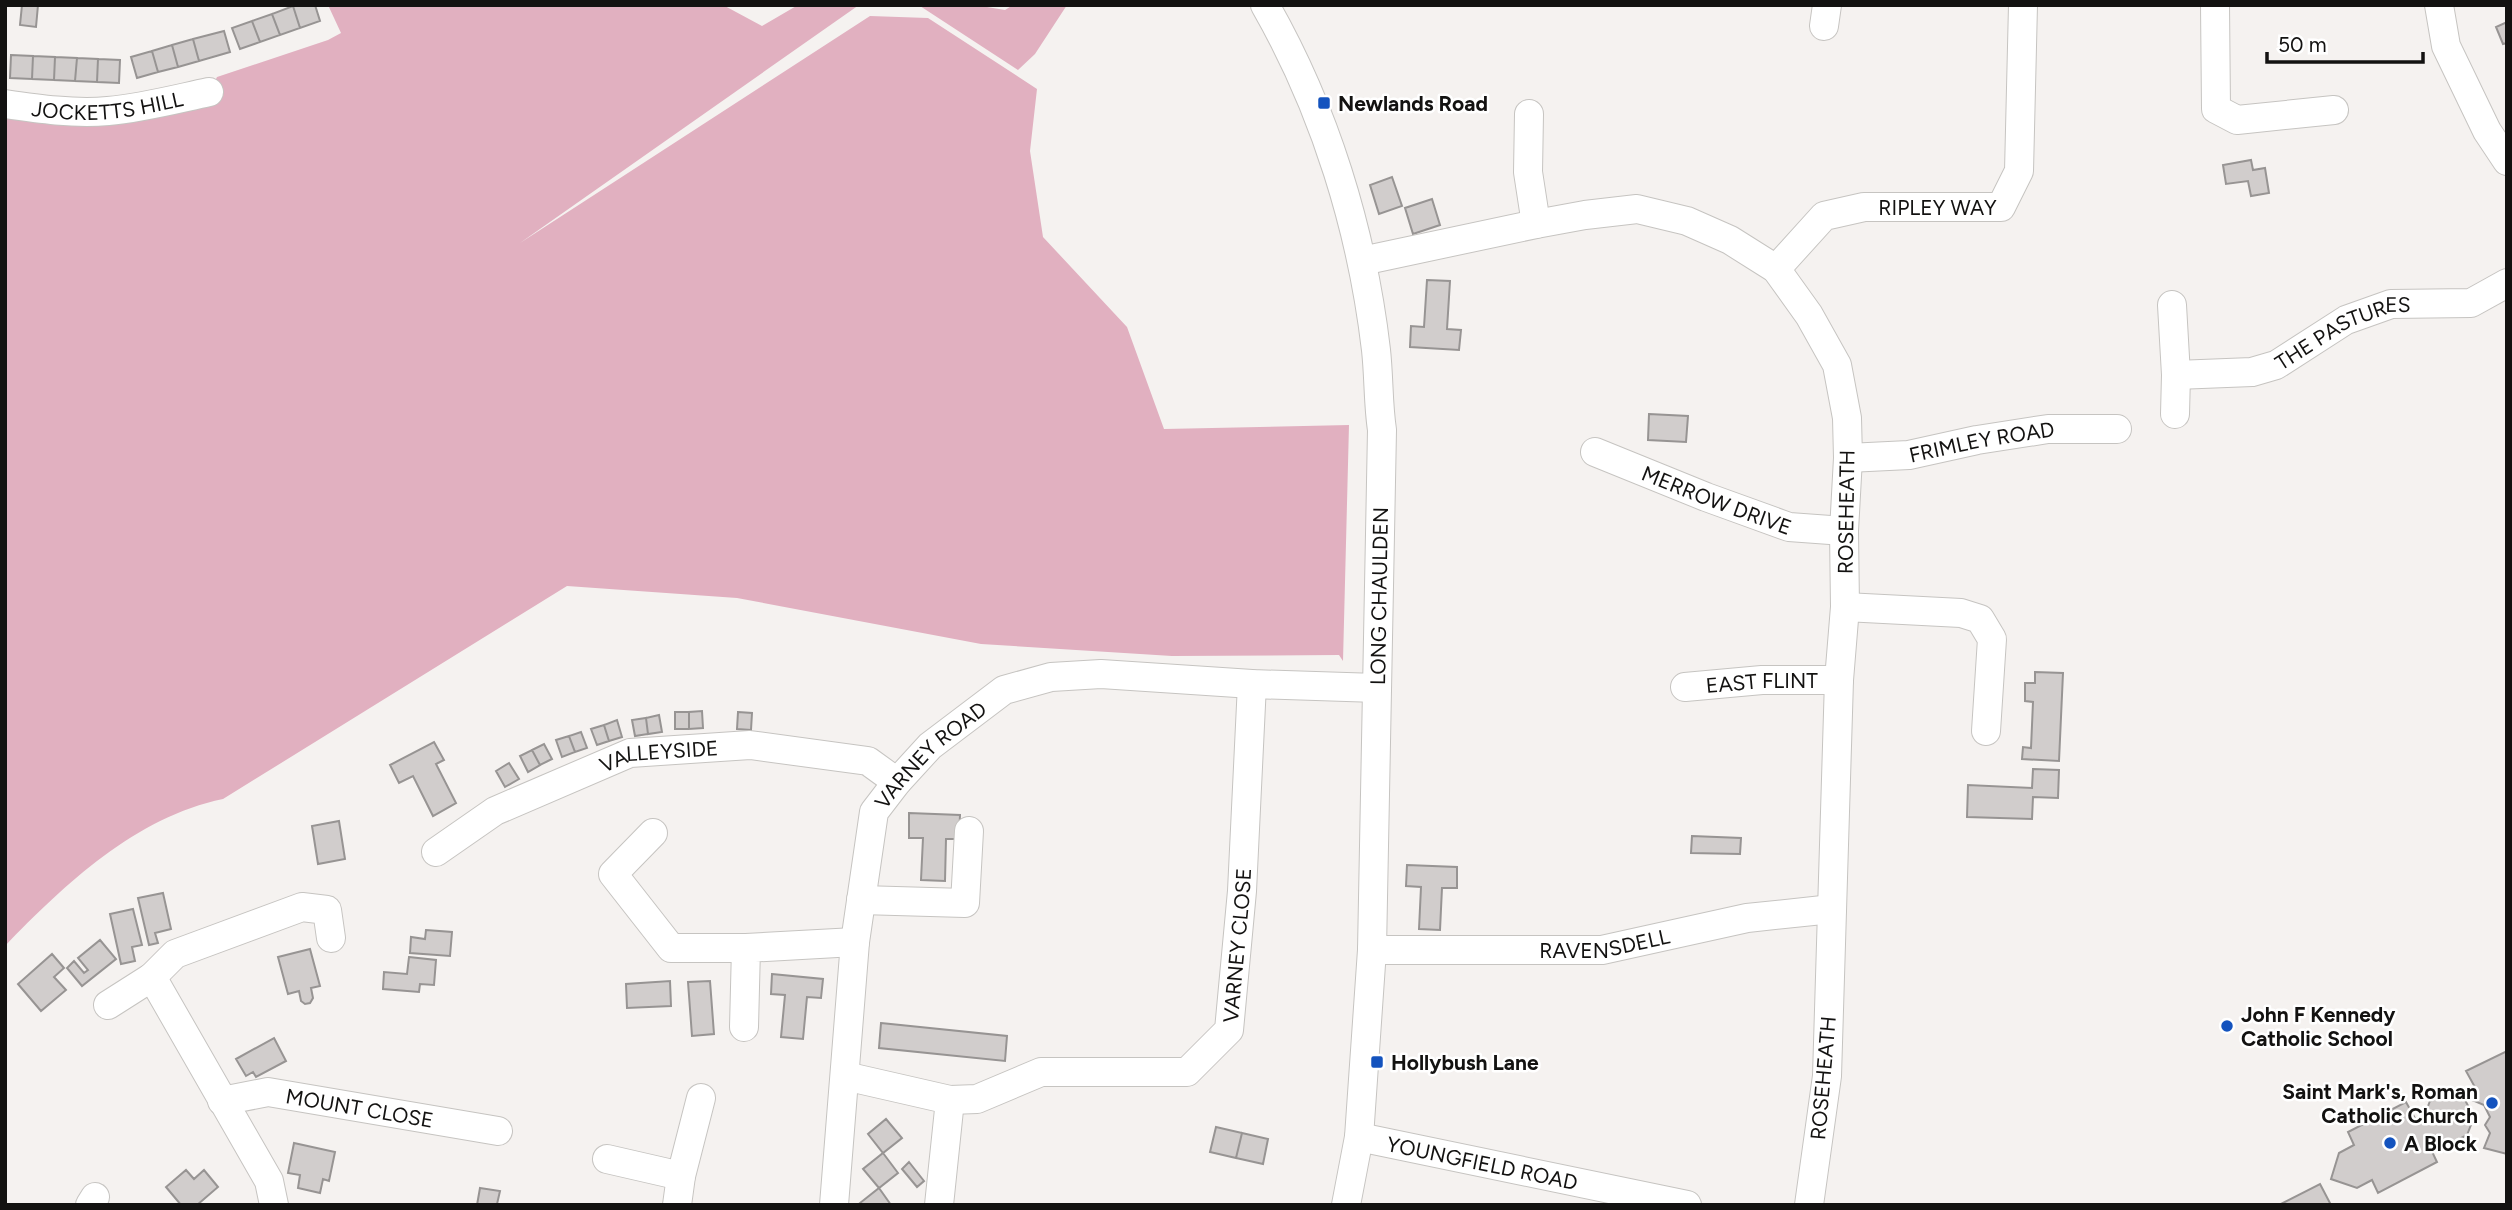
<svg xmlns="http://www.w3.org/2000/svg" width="2512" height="1210" font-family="Figtree,sans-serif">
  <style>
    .green { fill: #e1b0c0 }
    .building { fill: #d1cdcc; stroke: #979493; stroke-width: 2 }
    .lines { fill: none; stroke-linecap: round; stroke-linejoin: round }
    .minor-casing { stroke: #c6c4c1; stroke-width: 30 }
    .minor { stroke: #fff; stroke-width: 28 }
    .poi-dot { fill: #1453be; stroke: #fff; stroke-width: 2.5 }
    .labels { text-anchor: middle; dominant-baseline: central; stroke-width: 5; stroke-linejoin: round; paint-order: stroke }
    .street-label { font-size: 21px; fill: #131211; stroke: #fff }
    .poi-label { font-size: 21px; font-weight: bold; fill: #131211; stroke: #fff; text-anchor: start }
  </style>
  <rect width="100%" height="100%" fill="#f5f2f0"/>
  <path class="green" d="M 328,5 L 723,5 L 762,26 L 798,5 L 859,5 L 520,243 L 870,16 L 928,18 L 1037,89 L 1030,151 L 1043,237 L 1127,327 L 1164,429 L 1349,425 L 1343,661 L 1339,655 L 1172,656 L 981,644 L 737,598 L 567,586 L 223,799 C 136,817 65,884 5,946 L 5,110 L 207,97 L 217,77 L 328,40 L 341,33 Z
    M 865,5 L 975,5 L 1005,10 L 1013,5 L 1067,5 L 1035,54 L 1018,70 L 920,6 Z"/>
  <path class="building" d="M 22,5 L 38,5 L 36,27 L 20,25 Z
    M 296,5 L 315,5 L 320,21 L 300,28 L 293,6 Z
    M 293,6 L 300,28 L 280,35 L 272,14 Z
    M 272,14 L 280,35 L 260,42 L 252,21 Z
    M 252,21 L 260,42 L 240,49 L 232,28 Z
    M 2507,22 L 2507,43 L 2503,44 L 2496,27 Z
    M 224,31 L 230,52 L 199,61 L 193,39 Z
    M 193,39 L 199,61 L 178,67 L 172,45 Z
    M 172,45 L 178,67 L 158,72 L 152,51 Z
    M 152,51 L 158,72 L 137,78 L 131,57 Z
    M 11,55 L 33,56 L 32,79 L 10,78 Z
    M 33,56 L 55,57 L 54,80 L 32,79 Z
    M 55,57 L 77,58 L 75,81 L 54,80 Z
    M 77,58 L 98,59 L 97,82 L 75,81 Z
    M 98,59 L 120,60 L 119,83 L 97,82 Z
    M 2251,160 L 2253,170 L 2265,168 L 2269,193 L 2251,196 L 2248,181 L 2226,184 L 2223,165 Z
    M 1392,177 L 1402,206 L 1379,214 L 1370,185 Z
    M 1432,199 L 1440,225 L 1413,234 L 1405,208 Z
    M 1427,280 L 1450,281 L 1447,329 L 1461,330 L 1459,350 L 1410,347 L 1411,326 L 1424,327 Z
    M 1649,414 L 1688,416 L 1686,442 L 1648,440 Z
    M 2035,672 L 2063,673 L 2059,761 L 2022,759 L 2023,747 L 2031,748 L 2033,702 L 2025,701 L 2025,683 L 2035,683 Z
    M 702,711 L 703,728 L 689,729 L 689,712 Z
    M 675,712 L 689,712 L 689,729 L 675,729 Z
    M 738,712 L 752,713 L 751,730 L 737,729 Z
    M 659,715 L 662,732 L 648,734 L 646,718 Z
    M 646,718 L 648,734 L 635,736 L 632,720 Z
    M 617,720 L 622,737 L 609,741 L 604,725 Z
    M 604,725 L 609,741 L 597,745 L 591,729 Z
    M 581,732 L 587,748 L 575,752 L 569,736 Z
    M 569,736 L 575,752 L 562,757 L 556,740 Z
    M 434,742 L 444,760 L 436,764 L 456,803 L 433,816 L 413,776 L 399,783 L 390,765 Z
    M 544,744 L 552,759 L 540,765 L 532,750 Z
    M 532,750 L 540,765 L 528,772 L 520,756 Z
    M 509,763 L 519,779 L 505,787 L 496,771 Z
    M 2033,769 L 2059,770 L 2058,798 L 2033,797 L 2032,819 L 1967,817 L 1968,785 L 2032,788 Z
    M 909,813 L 960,815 L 959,839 L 946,839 L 945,881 L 921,880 L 923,838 L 909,838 Z
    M 339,821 L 345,859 L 318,864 L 312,826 Z
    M 1692,836 L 1741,838 L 1740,854 L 1691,853 Z
    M 1407,865 L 1457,867 L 1457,888 L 1442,888 L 1440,930 L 1419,929 L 1421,887 L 1406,886 Z
    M 163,893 L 171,929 L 155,933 L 158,943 L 149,945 L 138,898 Z
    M 133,909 L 142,945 L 132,947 L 135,961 L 121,964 L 110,914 Z
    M 426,930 L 452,932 L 450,956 L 410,953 L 411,937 L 425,939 Z
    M 100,940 L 116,959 L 82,986 L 67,968 L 74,961 L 84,973 L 88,970 L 78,958 Z
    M 310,949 L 320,986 L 311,988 L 313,998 L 310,1003 L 305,1004 L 301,1001 L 299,991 L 288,994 L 278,957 Z
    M 52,954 L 64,968 L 54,977 L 66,990 L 41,1011 L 18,984 Z
    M 409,957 L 436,960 L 434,985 L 420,984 L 419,992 L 383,989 L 384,972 L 407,974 Z
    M 772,974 L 823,979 L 821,998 L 807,997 L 803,1039 L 781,1037 L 785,995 L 771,994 Z
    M 670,981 L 671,1006 L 627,1008 L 626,984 Z
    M 710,981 L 714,1034 L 692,1036 L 688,982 Z
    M 881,1023 L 1007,1036 L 1005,1061 L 879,1048 Z
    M 274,1038 L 286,1061 L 256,1077 L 253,1072 L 246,1076 L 236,1059 Z
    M 2507,1051 L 2507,1154 L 2484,1148 L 2490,1133 L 2485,1125 L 2490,1117 L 2484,1105 L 2472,1100 L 2476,1089 L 2466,1071 Z
    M 2448,1094 L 2465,1100 L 2474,1117 L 2467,1135 L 2450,1144 L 2433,1138 L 2427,1141 L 2437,1162 L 2378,1193 L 2372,1180 L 2357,1188 L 2331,1179 L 2339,1153 L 2354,1145 L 2348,1132 L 2406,1102 L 2417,1122 L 2423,1119 L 2430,1101 Z
    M 886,1119 L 902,1138 L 883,1153 L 868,1134 Z
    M 1216,1127 L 1242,1133 L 1236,1158 L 1210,1152 Z
    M 1242,1133 L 1268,1139 L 1263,1164 L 1236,1158 Z
    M 294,1143 L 335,1152 L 329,1181 L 323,1179 L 320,1193 L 298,1188 L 300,1175 L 288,1173 Z
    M 883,1153 L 898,1173 L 879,1188 L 863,1169 Z
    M 909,1162 L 924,1181 L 917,1187 L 902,1169 Z
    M 186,1170 L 194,1179 L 204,1170 L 218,1187 L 197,1205 L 181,1205 L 166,1187 Z
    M 2320,1184 L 2331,1205 L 2279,1205 Z
    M 480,1188 L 500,1191 L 497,1204 L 500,1205 L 477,1205 Z
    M 879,1188 L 891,1205 L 862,1205 L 860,1203 Z"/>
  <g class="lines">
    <defs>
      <g id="minor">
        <path d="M 1265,5 C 1325,110 1362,230 1376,350 C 1379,377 1378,404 1382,430 L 1372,950 L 1359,1137 L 1346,1205"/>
        <path d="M 2215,5 L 2216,109 L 2237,120 L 2334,110"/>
        <path d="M 2439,5 L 2446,46 L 2487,131 L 2507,161"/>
        <path d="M 1824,26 L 1827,5"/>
        <path id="s1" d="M 5,104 C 39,109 74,114 108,111 C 142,108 176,99 209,92"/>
        <path d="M 1529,114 L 1528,172 L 1536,224"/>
        <path d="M 1362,261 L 1536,224 L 1585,215 L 1637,209 L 1687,221 L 1730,240 L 1776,269 L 1809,315 L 1837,365 L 1847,418 L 1848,458 L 1844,531 L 1845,607 L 1839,680 L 1827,1076 L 1809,1205"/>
        <path id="s2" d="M 1776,269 L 1824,216 L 1864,207 L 2001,207 L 2019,171 L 2023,5"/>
        <path id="s3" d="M 2172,305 L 2176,375 L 2252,372 L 2276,365 L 2346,320 L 2391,304 L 2471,303 L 2507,283"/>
        <path d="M 2175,414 L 2176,375"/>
        <path id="s4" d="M 1595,452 L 1706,497 L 1789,527 L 1844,531"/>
        <path id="s5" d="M 1848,458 L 1909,455 L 1977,440 L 2048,429 L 2117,429"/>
        <path d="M 1845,607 L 1961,613 L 1980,619 L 1992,639 L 1986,731"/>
        <path id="s6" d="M 1685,687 L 1762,680 L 1839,680"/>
        <path d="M 653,833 L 613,874 L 671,948 L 746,948"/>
        <path id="s7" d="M 436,852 L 495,811 L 630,753 L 750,745 L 868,761 L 897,782"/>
        <path d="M 861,900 L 965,903 L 969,831"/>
        <path id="s8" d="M 1372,950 L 1602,950 L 1747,918 L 1832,909"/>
        <path d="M 152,977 L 269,1181 L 274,1205"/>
        <path d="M 108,1005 L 152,977 L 175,954 L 302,907 L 327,910 L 331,938"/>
        <path d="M 744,1027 L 746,948 L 855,942"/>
        <path d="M 845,1076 L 950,1100 L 939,1205"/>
        <path id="s9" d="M 950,1100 L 977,1099 L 1041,1072 L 1187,1072 L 1229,1030 L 1242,891 L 1252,684"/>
        <path id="s10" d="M 222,1101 L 268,1092 L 498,1131"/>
        <path id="s11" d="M 1359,1137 L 1687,1205"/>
        <path d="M 607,1159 L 681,1176"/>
        <path d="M 90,1205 L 95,1197"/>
        <path d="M 677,1205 L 681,1176 L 701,1098"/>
        <path id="s12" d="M 834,1205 L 855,942 L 874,812 L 897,782 L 930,746 L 1004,690 L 1051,677 L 1101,674 L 1252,684 L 1377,688"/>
      </g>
    </defs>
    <use href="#minor" class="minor-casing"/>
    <use href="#minor" class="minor"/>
  </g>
  <g class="poi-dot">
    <rect x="1317" y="96" width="14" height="14" rx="3.5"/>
    <circle cx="2227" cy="1026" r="7"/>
    <rect x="1370" y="1055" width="14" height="14" rx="3.5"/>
    <circle cx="2492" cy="1103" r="7"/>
    <circle cx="2390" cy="1143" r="7"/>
  </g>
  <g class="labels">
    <g class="street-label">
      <text stroke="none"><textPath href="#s1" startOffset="103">JOCKETTS HILL</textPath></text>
      <text stroke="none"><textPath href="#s2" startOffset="186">RIPLEY WAY</textPath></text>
      <text stroke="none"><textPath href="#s3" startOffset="247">THE PASTURES</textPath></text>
      <text stroke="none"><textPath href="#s5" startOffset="135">FRIMLEY ROAD</textPath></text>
      <text stroke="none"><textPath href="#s4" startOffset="131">MERROW DRIVE</textPath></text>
      <text transform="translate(1846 512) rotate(-89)">ROSEHEATH</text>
      <text transform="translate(1379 596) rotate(-89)">LONG CHAULDEN</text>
      <text stroke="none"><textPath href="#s6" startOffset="77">EAST FLINT</textPath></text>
      <text stroke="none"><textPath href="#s7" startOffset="247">VALLEYSIDE</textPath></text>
      <text stroke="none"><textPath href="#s12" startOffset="476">VARNEY ROAD</textPath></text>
      <text stroke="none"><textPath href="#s8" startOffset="233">RAVENSDELL</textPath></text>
      <text stroke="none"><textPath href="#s9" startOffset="387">VARNEY CLOSE</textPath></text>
      <text transform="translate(1823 1078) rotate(-85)">ROSEHEATH</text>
      <text stroke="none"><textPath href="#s10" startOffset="140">MOUNT CLOSE</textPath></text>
      <text stroke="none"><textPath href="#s11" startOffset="126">YOUNGFIELD ROAD</textPath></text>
    </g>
    <g class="poi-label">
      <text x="1338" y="103">Newlands Road</text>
      <text x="2241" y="1014">John F Kennedy<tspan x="2241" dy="24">Catholic School</tspan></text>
      <text x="1391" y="1062">Hollybush Lane</text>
      <text x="2478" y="1091" text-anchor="end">Saint Mark's, Roman<tspan x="2478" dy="24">Catholic Church</tspan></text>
      <text x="2404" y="1143">A Block</text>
    </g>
  </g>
  <rect width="2512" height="1210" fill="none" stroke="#131211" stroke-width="14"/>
  <path d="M2267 52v10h156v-10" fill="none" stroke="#131211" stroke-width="3.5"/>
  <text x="2278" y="52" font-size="21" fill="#131211" stroke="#ffffff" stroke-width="5" paint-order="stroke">50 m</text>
</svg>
